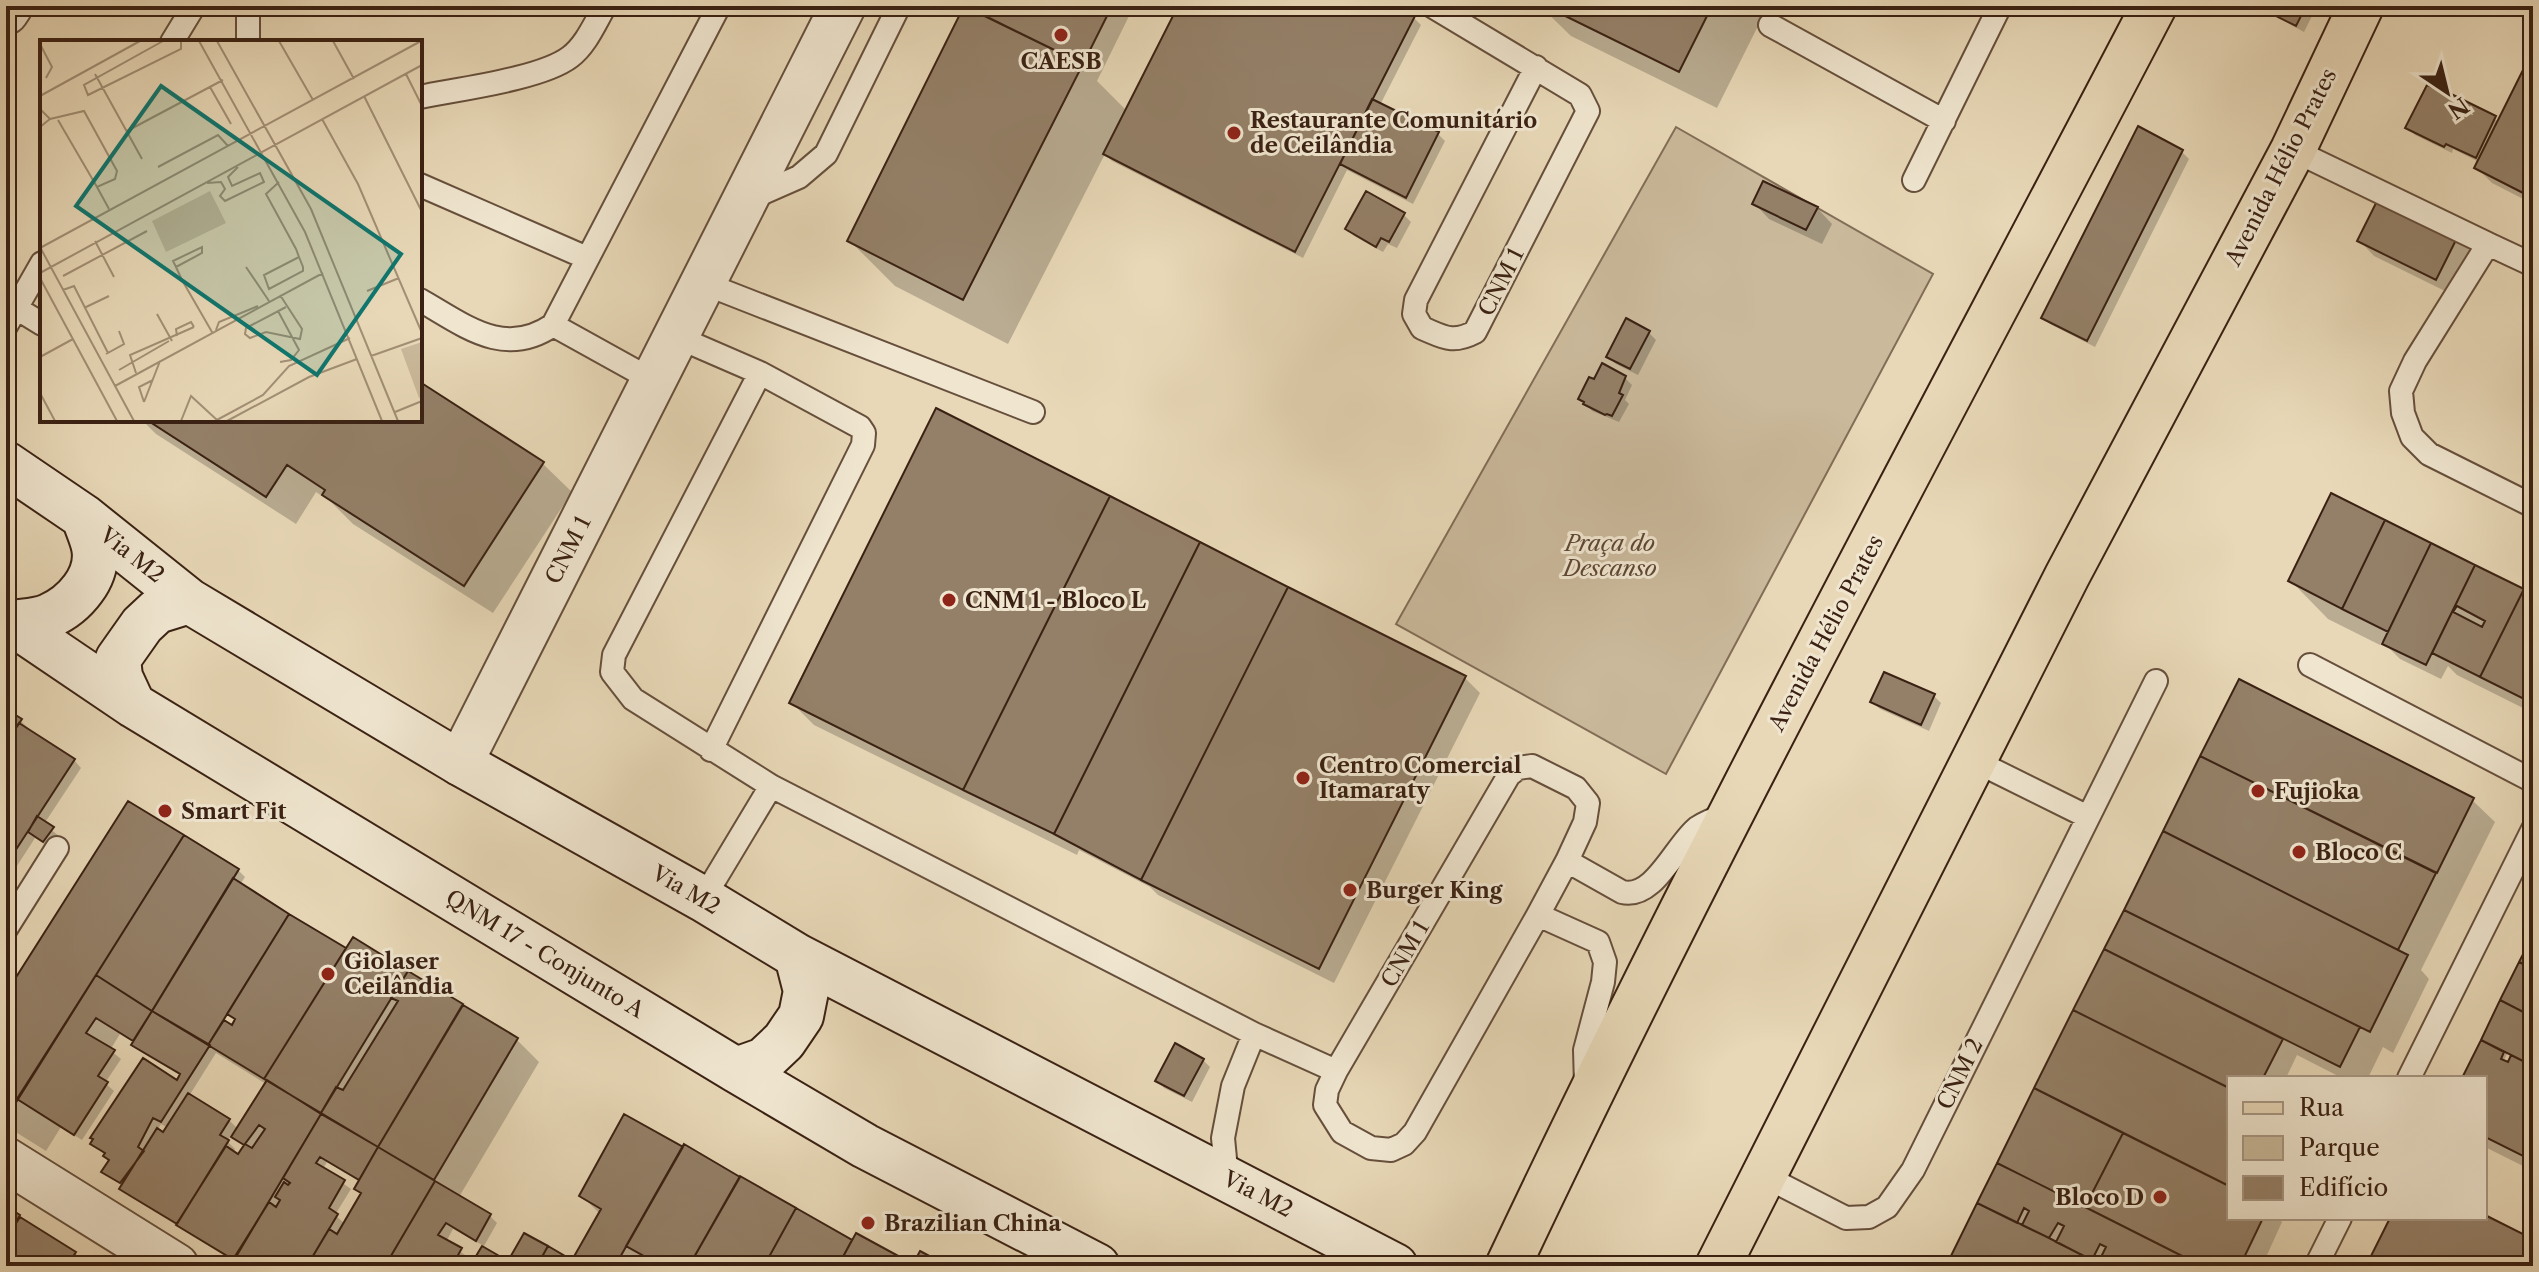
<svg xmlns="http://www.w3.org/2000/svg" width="2539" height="1272" font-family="'Libre Caslon Text',serif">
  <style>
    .green { fill: #cab99b; stroke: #826d57; stroke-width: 2 }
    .shadow { fill: #0003; fill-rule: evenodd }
    .building { fill: #948068; stroke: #3a2113; stroke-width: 2; fill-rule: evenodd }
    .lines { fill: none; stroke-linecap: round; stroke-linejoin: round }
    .service-casing { stroke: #664f3c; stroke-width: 26 }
    .minor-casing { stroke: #664f3c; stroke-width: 48 }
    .secondary-casing { stroke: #3a2113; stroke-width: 48 }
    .primary-casing { stroke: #3a2113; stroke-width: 48 }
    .service { stroke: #f0e6d0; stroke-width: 22 }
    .minor { stroke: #f0e6d0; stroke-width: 44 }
    .secondary { stroke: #f0e6d0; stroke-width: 44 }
    .primary { stroke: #e8d8b7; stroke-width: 44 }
    .poi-dot { fill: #8f2418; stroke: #f0e6d0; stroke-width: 3 }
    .labels { text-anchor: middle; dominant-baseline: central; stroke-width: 6; stroke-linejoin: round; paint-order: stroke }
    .poi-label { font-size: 22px; font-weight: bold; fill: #3a2113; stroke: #f0e6d0; text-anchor: start }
    .street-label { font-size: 22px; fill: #3a2113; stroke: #f0e6d0 }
    .park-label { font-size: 22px; font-style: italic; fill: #5e4735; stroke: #f0e6d0 }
    .inset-road { fill: none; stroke: #a28f75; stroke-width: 2 }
    .view { fill: #0f766e; fill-opacity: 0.15; stroke: #0f766e; stroke-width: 4 }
    .inset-edge { fill: none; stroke: #3a2113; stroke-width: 4 }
  </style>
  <rect width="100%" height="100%" fill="#e8d8b7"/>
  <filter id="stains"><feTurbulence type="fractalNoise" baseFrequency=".0025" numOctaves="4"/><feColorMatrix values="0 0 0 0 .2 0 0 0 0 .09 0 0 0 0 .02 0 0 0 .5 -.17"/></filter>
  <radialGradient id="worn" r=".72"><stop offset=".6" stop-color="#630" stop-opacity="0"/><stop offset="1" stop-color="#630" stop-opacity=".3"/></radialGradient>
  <path class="green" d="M 1676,127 L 1933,274 L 1666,774 L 1396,624 Z"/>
  <path class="shadow" d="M 967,6 L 1134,6 L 1097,81 L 1127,111 L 1181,6 L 1391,6 L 1414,18 L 1421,25 L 1380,105 L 1438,134 L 1445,141 L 1413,204 L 1347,170 L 1303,258 L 1112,161 L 1105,154 L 1008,344 L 895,286 L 850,241 Z
    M 1540,6 L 1768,6 L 1717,108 L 1571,36 Z
    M 2256,6 L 2317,6 L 2304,32 Z
    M 2533,55 L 2533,204 L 2492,183 L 2477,168 L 2479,162 L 2453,149 L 2452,153 L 2415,135 L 2408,128 L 2437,89 L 2500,122 Z
    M 2182,152 L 2189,159 L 2095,347 L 2050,324 L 2043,317 Z
    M 2380,199 L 2471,248 L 2473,251 L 2451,294 L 2374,256 L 2359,240 Z
    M 1754,203 L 1817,208 L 1832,224 L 1822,244 L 1769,219 Z
    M 1404,215 L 1411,222 L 1397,248 L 1388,244 L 1383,252 L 1354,236 L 1347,229 Z
    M 1648,332 L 1656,340 L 1638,375 L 1616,364 L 1608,357 Z
    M 1603,366 L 1625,378 L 1632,385 L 1625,400 L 1629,404 L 1619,422 L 1592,411 L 1581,398 L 1595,382 Z
    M 420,385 L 543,464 L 572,492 L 493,613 L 353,524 L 331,502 L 316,492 L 296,524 L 156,434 L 142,420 L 420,420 Z
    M 2332,496 L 2533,595 L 2533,713 L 2457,675 L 2448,666 L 2441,679 L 2400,659 L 2382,641 L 2380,645 L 2328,619 L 2291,581 Z
    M 1465,678 L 1480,693 L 1334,983 L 1158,895 L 1150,887 L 1079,850 L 1077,855 L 814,725 L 792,703 Z
    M 2240,682 L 2472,800 L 2495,822 L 2421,970 L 2429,979 L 2393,1053 L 2383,1047 L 2368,1078 L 2342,1078 L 2297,1055 L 2286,1078 L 2229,1078 L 2229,1218 L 2278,1218 L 2282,1222 L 2262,1266 L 1949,1266 Z
    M 1934,696 L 1941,703 L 1929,731 L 1880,709 L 1872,702 Z
    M 6,711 L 21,721 L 37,737 L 74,760 L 81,768 L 44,824 L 59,836 L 51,848 L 35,838 L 6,883 Z
    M 128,804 L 238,870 L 245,877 L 240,885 L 346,951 L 462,1006 L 517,1040 L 539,1062 L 459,1197 L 490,1216 L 497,1223 L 484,1246 L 453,1229 L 446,1242 L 468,1257 L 462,1266 L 243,1266 L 129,1196 L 122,1189 L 123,1186 L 104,1172 L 111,1161 L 93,1144 L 178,1083 L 182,1076 L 141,1052 L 134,1043 L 120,1034 L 110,1050 L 121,1059 L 105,1083 L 114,1091 L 82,1140 L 61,1127 L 46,1151 L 6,1126 L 6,997 ZM 227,1011 L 238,1018 L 232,1028 L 221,1020 ZM 216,1053 L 266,1084 L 238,1129 L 229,1120 L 189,1096 ZM 161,1124 L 168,1128 L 164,1135 L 157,1131 ZM 231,1135 L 245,1147 L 239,1157 L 233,1153 L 235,1149 L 227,1141 ZM 327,1162 L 360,1182 L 356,1189 L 362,1195 L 345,1224 L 335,1215 L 351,1189 L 323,1169 Z
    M 2533,940 L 2533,1171 L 2485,1147 L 2485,1078 L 2464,1078 ZM 2508,1052 L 2514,1054 L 2508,1065 L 2503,1062 Z
    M 1203,1060 L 1210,1067 L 1192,1102 L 1164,1088 L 1157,1080 Z
    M 685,1147 L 853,1243 L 857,1236 L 913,1266 L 473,1266 L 573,1262 L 600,1214 L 581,1195 Z
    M 6,1209 L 75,1253 L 82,1260 L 78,1266 L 6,1266 Z"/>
  <path class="building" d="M 964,6 L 1083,64 L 963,300 L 847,241 Z
    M 965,6 L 1112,6 L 1083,64 Z
    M 1178,6 L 1395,6 L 1415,16 L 1295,252 L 1103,154 Z
    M 1545,6 L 1712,6 L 1679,72 Z
    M 2256,6 L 2306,6 L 2296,26 Z
    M 2533,50 L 2533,198 L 2474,168 Z
    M 2427,85 L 2436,88 L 2437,87 L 2496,116 L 2476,158 L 2446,144 L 2444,147 L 2405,128 Z
    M 1372,99 L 1439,132 L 1406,198 L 1340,164 Z
    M 2138,126 L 2183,150 L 2087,341 L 2041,318 Z
    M 1763,181 L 1818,207 L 1806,230 L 1752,204 Z
    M 1366,191 L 1405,213 L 1389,242 L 1381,238 L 1376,247 L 1345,229 Z
    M 2379,197 L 2459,234 L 2436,280 L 2357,241 Z
    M 1626,318 L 1650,331 L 1630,369 L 1606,357 Z
    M 1602,363 L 1626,376 L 1619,393 L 1623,395 L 1612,416 L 1607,414 L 1605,415 L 1583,404 L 1584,402 L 1578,399 L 1589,377 L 1594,379 Z
    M 420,382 L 544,462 L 464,586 L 322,495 L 325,490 L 287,465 L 266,497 L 147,420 L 420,420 Z
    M 936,408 L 1110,496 L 963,790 L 789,703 Z
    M 2331,493 L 2385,520 L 2342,609 L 2288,581 Z
    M 1110,496 L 1200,542 L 1054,834 L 963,790 Z
    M 2385,520 L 2431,543 L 2388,632 L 2342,609 Z
    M 1200,542 L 1288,587 L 1141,880 L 1054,834 Z
    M 2431,543 L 2475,565 L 2426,665 L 2382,644 Z
    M 2475,565 L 2524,589 L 2480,677 L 2432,653 ZM 2457,606 L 2485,621 L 2482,627 L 2453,612 Z
    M 1288,587 L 1466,676 L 1319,969 L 1141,880 Z
    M 2524,589 L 2533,593 L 2533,687 L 2526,700 L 2480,677 Z
    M 1884,672 L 1935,694 L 1921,725 L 1870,702 Z
    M 2239,679 L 2474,798 L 2437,873 L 2200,756 Z
    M 6,709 L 22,719 L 6,743 Z
    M 19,723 L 75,759 L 6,865 L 6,743 Z
    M 2200,756 L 2436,873 L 2398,950 L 2163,831 Z
    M 128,801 L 184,835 L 8,1115 L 6,993 Z
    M 37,816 L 54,827 L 43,842 L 28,832 Z
    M 2163,831 L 2408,955 L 2370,1032 L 2124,910 Z
    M 184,835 L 239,869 L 152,1011 L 96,975 Z
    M 233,878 L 289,914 L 208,1045 L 152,1011 Z
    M 2124,910 L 2360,1027 L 2340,1067 L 2104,949 Z
    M 289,914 L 346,948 L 264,1079 L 208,1045 L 224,1020 L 232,1025 L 235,1019 L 227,1014 Z
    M 2533,935 L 2533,969 L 2519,962 Z
    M 353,937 L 408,971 L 321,1113 L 264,1079 Z
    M 2104,949 L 2283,1039 L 2263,1078 L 2229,1078 L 2229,1088 L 2073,1010 Z
    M 2519,962 L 2533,969 L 2533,1017 L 2500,1000 Z
    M 408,971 L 463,1004 L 378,1147 L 321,1113 L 336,1087 L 343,1090 L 398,1001 L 391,998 Z
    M 96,975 L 152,1011 L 133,1041 L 96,1018 L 86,1033 L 115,1050 L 98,1076 L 108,1082 L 74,1135 L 17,1099 Z
    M 2500,1000 L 2533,1017 L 2533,1066 L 2481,1040 Z
    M 463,1005 L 518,1038 L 434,1180 L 378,1147 Z
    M 2073,1010 L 2229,1088 L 2229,1186 L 2034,1088 Z
    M 152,1011 L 210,1045 L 161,1122 L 153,1118 L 138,1147 L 144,1151 L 120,1183 L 101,1172 L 109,1160 L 103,1156 L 105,1153 L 90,1144 L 93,1139 L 90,1138 L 143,1058 L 177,1080 L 180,1074 L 131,1045 Z
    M 2481,1040 L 2504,1052 L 2501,1059 L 2508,1062 L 2511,1055 L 2533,1066 L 2533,1101 L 2530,1107 L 2533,1108 L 2533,1161 L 2485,1137 L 2485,1078 L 2462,1078 Z
    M 1175,1043 L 1204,1059 L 1184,1096 L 1155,1081 Z
    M 267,1080 L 321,1114 L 234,1260 L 176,1225 L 226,1146 L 238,1154 L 244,1145 L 231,1137 ZM 259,1125 L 265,1129 L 252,1148 L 245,1144 Z
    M 2034,1088 L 2123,1133 L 2085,1207 L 1997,1163 Z
    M 188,1093 L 230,1119 L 220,1135 L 229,1140 L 177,1224 L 119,1189 L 157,1128 L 163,1132 Z
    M 321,1114 L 378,1147 L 359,1180 L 320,1157 L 316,1163 L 345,1180 L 329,1208 L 338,1214 L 307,1266 L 247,1266 L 234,1258 L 269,1202 L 276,1207 L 280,1200 L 275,1197 L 284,1182 L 288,1185 L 290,1183 L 283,1178 Z
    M 624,1114 L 683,1147 L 615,1266 L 584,1266 L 572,1260 L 601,1209 L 579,1196 Z
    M 2123,1133 L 2229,1186 L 2229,1218 L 2263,1218 L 2240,1266 L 2202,1266 L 2085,1207 Z
    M 684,1144 L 740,1177 L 689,1266 L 662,1266 L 626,1246 Z
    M 378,1147 L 435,1181 L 385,1266 L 307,1266 L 329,1229 L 337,1234 L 361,1193 L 354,1189 Z
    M 1997,1163 L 2085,1207 L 2202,1266 L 2103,1266 L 2098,1263 L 2106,1247 L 2100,1244 L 2092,1260 L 2056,1242 L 2064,1226 L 2058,1223 L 2049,1238 L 2022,1225 L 2029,1211 L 2024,1208 L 2017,1223 L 1977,1203 Z
    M 740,1176 L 796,1208 L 764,1266 L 689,1266 Z
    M 435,1181 L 491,1214 L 476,1241 L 446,1223 L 438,1235 L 462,1248 L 452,1266 L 385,1266 Z
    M 1977,1203 L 2049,1238 L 2103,1266 L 1946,1266 Z
    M 6,1206 L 20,1215 L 6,1239 Z
    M 796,1208 L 852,1240 L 838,1266 L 764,1266 Z
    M 2485,1215 L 2533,1239 L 2533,1266 L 2366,1266 L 2390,1218 L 2485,1218 Z
    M 20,1217 L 76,1252 L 67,1266 L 6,1266 L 6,1239 Z
    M 524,1233 L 548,1246 L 537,1266 L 470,1266 L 482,1246 L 508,1261 Z
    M 856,1233 L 913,1264 L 912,1266 L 838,1266 Z
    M 548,1246 L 572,1260 L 584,1266 L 537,1266 Z
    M 920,1251 L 948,1266 L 912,1266 Z"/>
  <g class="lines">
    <defs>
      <path id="service" d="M 1432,6 L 1580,95 L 1588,111 L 1475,332 C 1452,344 1444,337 1422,328 L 1414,314 L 1416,300 L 1536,67
        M 1770,25 L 1944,121
        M 172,42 L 194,6
        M 248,42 L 248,14 L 250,6
        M 420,97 C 458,89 541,79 570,57 C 586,45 595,23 605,6
        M 2293,150 L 2488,244
        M 1914,180 L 2000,6
        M 420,185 L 587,258
        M 749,199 L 799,177 L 826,154 L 899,6
        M 2533,265 L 2488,244 L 2415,361 L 2401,391 L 2403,413 L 2412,437 L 2429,454 L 2533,506
        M 703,283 L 1033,412
        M 420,300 C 464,325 504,359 553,325 L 719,6
        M 16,308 L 42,324
        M 553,325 L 654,381
        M 6,326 L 42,263
        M 677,337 L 760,373
        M 2310,665 L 2533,781
        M 711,750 L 863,445 L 864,433 L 860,427 L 760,373 L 614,655 L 612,672 L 633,699 L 771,786 L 1254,1034 L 1233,1086 L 1223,1138 L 1227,1179
        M 1975,761 L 2088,817
        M 703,899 L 771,786
        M 1538,915 L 1567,861
        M 6,929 L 57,848
        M 1254,1034 L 1336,1071
        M 2409,1078 L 2533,829
        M 1586,1085 L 1585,1050 L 1603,982 L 1605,962 L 1598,942 L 1538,915 L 1415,1132 L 1404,1144 L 1391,1150 L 1371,1148 L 1342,1132 L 1325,1105 L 1327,1090 L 1336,1071 L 1509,775 L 1518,768 L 1532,766 L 1576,788 L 1588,803 L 1585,822 L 1567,861 L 1622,892 C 1654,900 1675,846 1697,828 C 1706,822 1716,818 1727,815
        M 1764,1176 L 1846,1218 L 1869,1217 L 1887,1207 L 1913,1170 L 2156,681
        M 2316,1266 L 2340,1218"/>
      <path id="minor" d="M 6,12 L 10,6
        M 460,763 L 843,6
        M 6,1160 L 176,1266"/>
      <path id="secondary" d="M 6,464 L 84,517 L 189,601 L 460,763 L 703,899 L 797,956 L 1395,1266
        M 6,619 L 133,705 L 736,1070 L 865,1146 L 1097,1266
        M 12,623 C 24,621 38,621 49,616 C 74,605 100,577 94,547 C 92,537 87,527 84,517
        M 133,705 L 120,677 L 118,659 L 142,625 L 157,611 L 189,601
        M 736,1070 L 764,1060 L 784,1041 L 801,1016 L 806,991 L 797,956"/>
      <path id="primary" d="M 1508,1266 C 1709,839 1936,424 2154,6
        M 1718,1266 L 2067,576 L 2293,150 L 2361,6"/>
    </defs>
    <use href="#service" class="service-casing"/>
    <use href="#minor" class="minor-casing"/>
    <use href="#secondary" class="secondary-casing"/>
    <use href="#primary" class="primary-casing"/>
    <use href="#service" class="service"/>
    <use href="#minor" class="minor"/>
    <use href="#secondary" class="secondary"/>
    <use href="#primary" class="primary"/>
  </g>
  <g class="poi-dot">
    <circle cx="1061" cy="35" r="8"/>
    <circle cx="1234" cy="133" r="8"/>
    <circle cx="949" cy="600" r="8"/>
    <circle cx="1303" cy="778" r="8"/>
    <circle cx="2258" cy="791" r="8"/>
    <circle cx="165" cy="811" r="8"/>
    <circle cx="2299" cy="852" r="8"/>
    <circle cx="1350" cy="890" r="8"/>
    <circle cx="328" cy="974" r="8"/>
    <circle cx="2160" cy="1197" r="8"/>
    <circle cx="868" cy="1223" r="8"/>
  </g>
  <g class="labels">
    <g class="poi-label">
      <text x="1061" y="61" text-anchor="middle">CAESB</text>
      <text x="1250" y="120">Restaurante Comunitário<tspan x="1250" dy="25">de Ceilândia</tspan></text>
      <text x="965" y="600">CNM 1 - Bloco L</text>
      <text x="1319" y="765">Centro Comercial<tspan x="1319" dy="25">Itamaraty</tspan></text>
      <text x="2274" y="791">Fujioka</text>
      <text x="181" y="811">Smart Fit</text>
      <text x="2315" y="852">Bloco C</text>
      <text x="1366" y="890">Burger King</text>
      <text x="344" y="961">Giolaser<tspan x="344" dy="25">Ceilândia</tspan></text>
      <text x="2144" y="1197" text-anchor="end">Bloco D</text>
      <text x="884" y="1223">Brazilian China</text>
    </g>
    <g class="street-label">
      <text transform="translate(2281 167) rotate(-63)">Avenida Hélio Prates</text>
      <text transform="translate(1501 282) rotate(-63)">CNM 1</text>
      <text transform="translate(568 550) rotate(-63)">CNM 1</text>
      <text transform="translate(132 555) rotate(38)">Via M2</text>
      <text transform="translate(1826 633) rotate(-62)">Avenida Hélio Prates</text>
      <text transform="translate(686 890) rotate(30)">Via M2</text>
      <text transform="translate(545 954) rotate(31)">QNM 17 - Conjunto A</text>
      <text transform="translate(1405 954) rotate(-60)">CNM 1</text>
      <text transform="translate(1960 1074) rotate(-64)">CNM 2</text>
      <text transform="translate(1258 1194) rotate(27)">Via M2</text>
    </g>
    <g class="park-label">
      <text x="1610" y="543">Praça do<tspan x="1610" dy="25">Descanso</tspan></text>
    </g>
  </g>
  <g transform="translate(40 40)">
    <rect width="382" height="382" fill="#e8d8b7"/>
    <path d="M 170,151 L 186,183 L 126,212 L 112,181 ZM 382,302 L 382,357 L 379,358 L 361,309 Z" fill="#cab99b"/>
    <path class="inset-road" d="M 123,1 L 44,45 L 48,55 L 141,9 L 141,1M 159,1 L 265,192 L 342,381M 177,1 L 271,169 L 358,381M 239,1 L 273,60M 293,1 L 314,39M 0,4 L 12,27 L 6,38M 55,34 L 102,119M 366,34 L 382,66M 170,47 L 191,84M 0,56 L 100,1M 324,56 L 382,172M 0,69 L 10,79 L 0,87M 10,79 L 44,71 L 77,131 L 75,139 L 57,147 L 18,80M 282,79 L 318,144 L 382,293M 87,91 L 183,40M 118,127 L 178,95 L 188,106M 239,142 L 226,154 L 256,209 L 259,217 L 263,227 L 263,231 L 229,249 L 224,235 L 259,217M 167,143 L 181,142 L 185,149 L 180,156 L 185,161 L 224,142 L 220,133 L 192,146 L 188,137 L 198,127M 57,147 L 69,169M 55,201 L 74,237M 0,207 L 94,381M 0,208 L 381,1M 136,227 L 162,213 L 162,207 L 133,221 L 136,227 L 142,240 L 172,292M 206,227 L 229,261M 0,233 L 382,25M 23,236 L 107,191M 0,238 L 77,381M 23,250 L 34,246 L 68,313M 327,251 L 359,238M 240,255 L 262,289 L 260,299 L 226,292 L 210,298 L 205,294 L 206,288 L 246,267M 44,268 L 69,256M 238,271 L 259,310 L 251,320 L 240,322M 117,274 L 132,301M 176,290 L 179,282 L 218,266M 137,296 L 136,289 L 151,282 L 154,287M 66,314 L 84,304 L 79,291M 331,316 L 382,298M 0,317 L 33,299M 79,330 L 129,301M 96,333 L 90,315 L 154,287M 75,346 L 283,233M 0,353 L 15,381M 104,362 L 120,321M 104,362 L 99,347 L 113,340M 355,372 L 382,361M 141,381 L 151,356 L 177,380M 175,381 L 223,355 L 249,326 L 310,298M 187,381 L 269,337 L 317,319"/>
    <path class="view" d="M 121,46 L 361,214 L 277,335 L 36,166 Z"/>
    <rect width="382" height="382" class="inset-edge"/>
  </g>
  <rect width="2539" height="1272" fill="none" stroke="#e8d8b7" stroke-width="32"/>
  <rect x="8" y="8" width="2523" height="1256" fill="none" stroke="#3a2113" stroke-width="4"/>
  <rect x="16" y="16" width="2507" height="1240" fill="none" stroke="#3a2113" stroke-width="2"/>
  <rect x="2227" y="1076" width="260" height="144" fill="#f0e6d0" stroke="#a79784" stroke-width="2"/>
  <rect x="2243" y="1102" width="40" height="12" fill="#e8d8b7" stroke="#a79784" stroke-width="2"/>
  <text x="2299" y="1116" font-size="24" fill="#3a2113">Rua</text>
  <rect x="2243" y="1136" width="40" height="24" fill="#cab99b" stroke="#a79784" stroke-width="2"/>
  <text x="2299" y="1156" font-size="24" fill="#3a2113">Parque</text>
  <rect x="2243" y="1176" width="40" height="24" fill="#948068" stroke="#a79784" stroke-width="2"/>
  <text x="2299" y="1196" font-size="24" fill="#3a2113">Edifício</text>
  <g transform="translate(2447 92) rotate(145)" stroke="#f0e6d0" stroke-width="6" paint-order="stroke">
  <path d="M0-6L14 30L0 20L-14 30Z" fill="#3a2113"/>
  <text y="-12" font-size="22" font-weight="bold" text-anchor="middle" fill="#3a2113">N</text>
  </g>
  <rect width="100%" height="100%" filter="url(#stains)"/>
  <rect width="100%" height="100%" fill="url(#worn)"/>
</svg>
